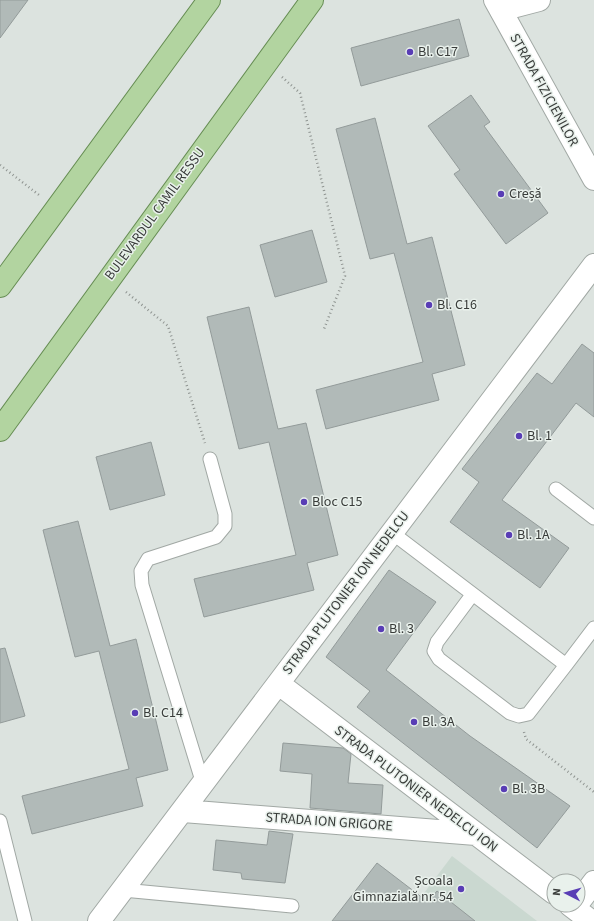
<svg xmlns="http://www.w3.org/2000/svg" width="594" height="921" font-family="'Source Sans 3',sans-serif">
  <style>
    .built { fill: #cad8d0 }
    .building { fill: #b1bab8; stroke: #939b9a }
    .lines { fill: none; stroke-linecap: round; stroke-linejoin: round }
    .service-casing { stroke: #a1a8a4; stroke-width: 15 }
    .minor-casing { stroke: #a1a8a4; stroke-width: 24 }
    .tertiary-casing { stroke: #a1a8a4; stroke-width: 24 }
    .primary-casing { stroke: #668d53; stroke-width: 24 }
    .path { stroke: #8f9491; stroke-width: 2.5; stroke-dasharray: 1 3; stroke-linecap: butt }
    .service { stroke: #fff; stroke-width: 13 }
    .minor { stroke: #fff; stroke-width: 22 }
    .tertiary { stroke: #fff; stroke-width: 22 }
    .primary { stroke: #b2d4a0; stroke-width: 22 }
    .poi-dot { fill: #593db5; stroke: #e9f1ec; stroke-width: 1.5 }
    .labels { text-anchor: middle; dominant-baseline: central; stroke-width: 3; stroke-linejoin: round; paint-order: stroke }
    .poi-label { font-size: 14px; fill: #393c3a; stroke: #e9f1ec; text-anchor: start }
    .street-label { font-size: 14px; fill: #393c3a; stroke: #e9f1ec }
  </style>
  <rect width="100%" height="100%" fill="#dce3df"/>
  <path class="built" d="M 452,856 L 537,921 L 403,921 Z"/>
  <path class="building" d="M 0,0 L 28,0 L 0,38 Z
    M 459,19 L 469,56 L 361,86 L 351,48 Z
    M 471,95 L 490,122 L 484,126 L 548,213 L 506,244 L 454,174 L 460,170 L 428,126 Z
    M 375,118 L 407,244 L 432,237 L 465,365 L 432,374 L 439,400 L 326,429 L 316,390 L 423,362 L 394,253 L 370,259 L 336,129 Z
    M 312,230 L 327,282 L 275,297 L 260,245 Z
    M 249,307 L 278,429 L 306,423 L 338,555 L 307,563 L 314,590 L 204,617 L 194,579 L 296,555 L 269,442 L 239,449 L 207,317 Z
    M 582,344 L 594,353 L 594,417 L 576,403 L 502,500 L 569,548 L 540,588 L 450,522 L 479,482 L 462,469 L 537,373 L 552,384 Z
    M 151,442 L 165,495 L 110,510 L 96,457 Z
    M 78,521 L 110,646 L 136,639 L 168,770 L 136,778 L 143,806 L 32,834 L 22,796 L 129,769 L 99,651 L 75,657 L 43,530 Z
    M 389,570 L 436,602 L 386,670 L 470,736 L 570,806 L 537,848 L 357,707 L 370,691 L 326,657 Z
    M 5,648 L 25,716 L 0,723 L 0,649 Z
    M 283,743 L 343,748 L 351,754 L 348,783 L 383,785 L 381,814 L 310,808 L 312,774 L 280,771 Z
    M 269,831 L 293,834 L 285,883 L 242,879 L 241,873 L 213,870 L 216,840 L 267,845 Z
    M 377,863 L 428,902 L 437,891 L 475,921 L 332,921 Z"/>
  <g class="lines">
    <defs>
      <path id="service" d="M 556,489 L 594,518
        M 391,532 L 566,665 L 594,628
        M 472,595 L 437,642 L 434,651 L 439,659 L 510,713 L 519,716 L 528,714 L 566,665
        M 203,784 L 142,585 L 141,571 L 148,559 L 216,537 L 225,526 L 225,514 L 210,459
        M 0,821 L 25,921
        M 123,890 L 292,906"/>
      <path id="minor" d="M 501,10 L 539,0
        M 279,684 L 554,893
        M 183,811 L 476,834
        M 578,903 L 594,882
        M 570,905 L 591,921
        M 99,921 L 594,265"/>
      <path id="tertiary" d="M 495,0 L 594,179"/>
      <path id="primary" d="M 0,286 L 209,0
        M 0,430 L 312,0"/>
    </defs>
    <use href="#service" class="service-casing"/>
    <use href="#minor" class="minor-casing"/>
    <use href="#tertiary" class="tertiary-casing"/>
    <use href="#primary" class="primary-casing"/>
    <path class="path" d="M 282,77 L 300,93 L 345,276 L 324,329
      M 0,165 L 39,195
      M 126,292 L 168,326 L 205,443
      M 524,732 L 526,739 L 594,792"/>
    <use href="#service" class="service"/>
    <use href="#minor" class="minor"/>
    <use href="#tertiary" class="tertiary"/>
    <use href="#primary" class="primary"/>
  </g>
  <g class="poi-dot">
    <circle cx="410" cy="52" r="4"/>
    <circle cx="501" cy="194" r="4"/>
    <circle cx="429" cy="305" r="4"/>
    <circle cx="519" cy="436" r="4"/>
    <circle cx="304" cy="502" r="4"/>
    <circle cx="509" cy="535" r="4"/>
    <circle cx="381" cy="629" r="4"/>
    <circle cx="135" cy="713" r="4"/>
    <circle cx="414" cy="722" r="4"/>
    <circle cx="504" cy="789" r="4"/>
    <circle cx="461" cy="889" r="4"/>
  </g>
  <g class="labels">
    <g class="poi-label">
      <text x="418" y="52">Bl. C17</text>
      <text x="509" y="194">Creșă</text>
      <text x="437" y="305">Bl. C16</text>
      <text x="527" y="436">Bl. 1</text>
      <text x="312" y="502">Bloc C15</text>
      <text x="517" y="535">Bl. 1A</text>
      <text x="389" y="629">Bl. 3</text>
      <text x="143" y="713">Bl. C14</text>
      <text x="422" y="722">Bl. 3A</text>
      <text x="512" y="789">Bl. 3B</text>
      <text x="453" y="881" text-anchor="end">Școala<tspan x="453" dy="16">Gimnazială nr. 54</tspan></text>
    </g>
    <g class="street-label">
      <text transform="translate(544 90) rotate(61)">STRADA FIZICIENILOR</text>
      <text transform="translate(155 214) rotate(-54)">BULEVARDUL CAMIL RESSU</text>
      <text transform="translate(346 593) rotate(-53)">STRADA PLUTONIER ION NEDELCU</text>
      <text transform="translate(416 789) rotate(37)">STRADA PLUTONIER NEDELCU ION</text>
      <text transform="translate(329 822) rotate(4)">STRADA ION GRIGORE</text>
    </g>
  </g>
  <g transform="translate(566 893) rotate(276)"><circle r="19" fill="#e9f1ec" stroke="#a3a9a5"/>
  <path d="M0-3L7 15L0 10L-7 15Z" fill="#593db5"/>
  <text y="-6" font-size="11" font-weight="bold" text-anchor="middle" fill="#393c3a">N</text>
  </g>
</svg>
